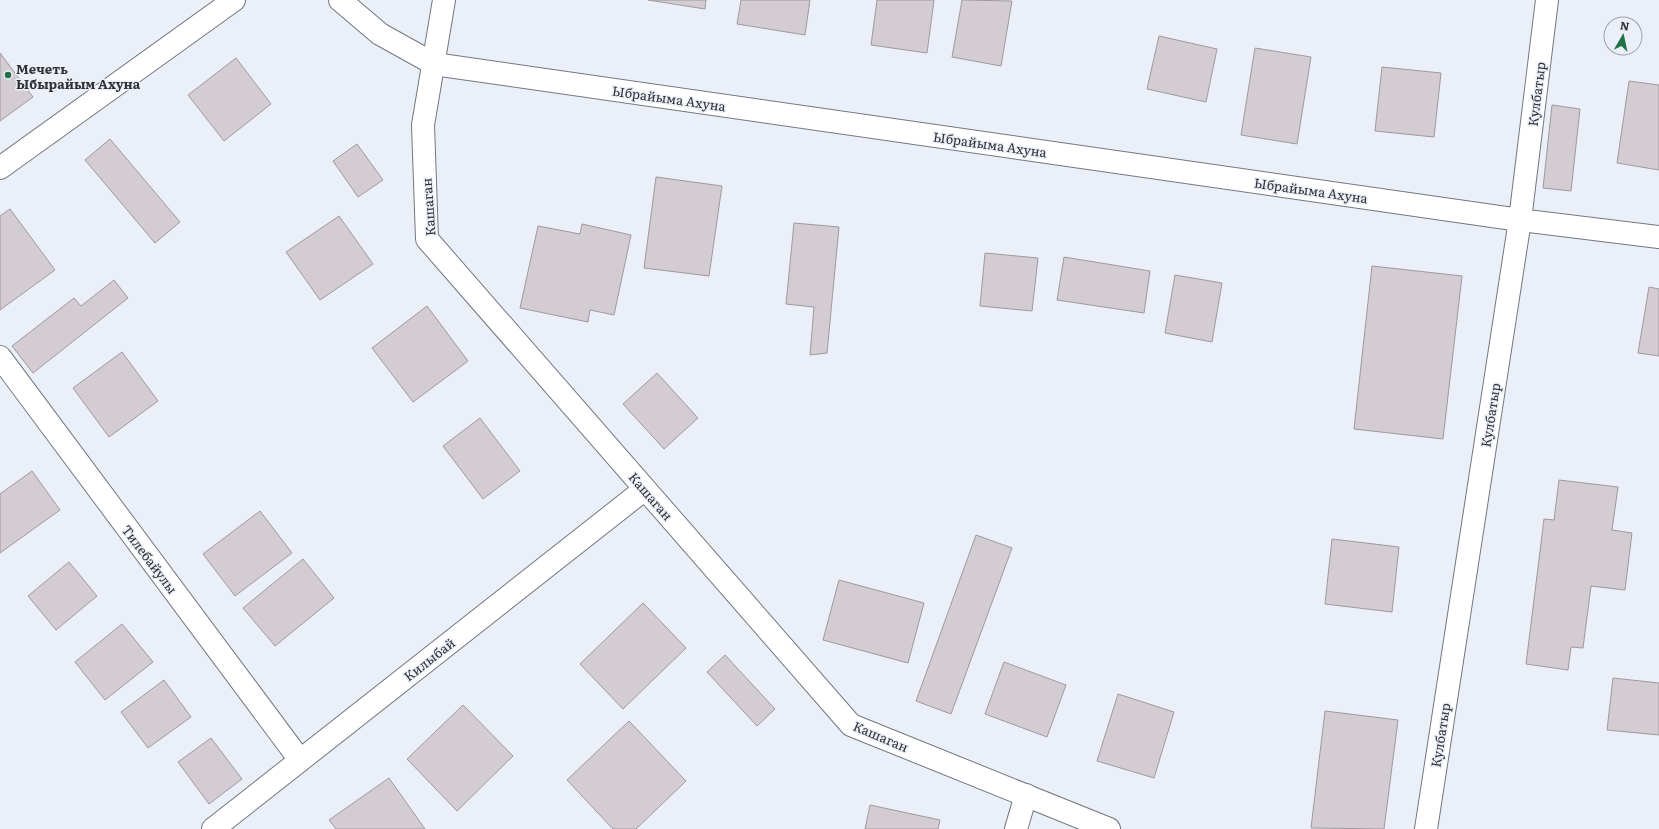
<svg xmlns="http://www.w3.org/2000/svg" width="1659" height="829" font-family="Literata,serif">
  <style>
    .building { fill: #d3ccd3; stroke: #9f989f }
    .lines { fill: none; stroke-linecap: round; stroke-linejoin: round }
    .minor-casing { stroke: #73777f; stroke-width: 24 }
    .tertiary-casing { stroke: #73777f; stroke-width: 24 }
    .minor { stroke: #fff; stroke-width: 22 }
    .tertiary { stroke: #fff; stroke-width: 22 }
    .poi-dot { fill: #207243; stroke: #ebeff8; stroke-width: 1.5 }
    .labels { text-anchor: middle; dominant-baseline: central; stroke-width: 3; stroke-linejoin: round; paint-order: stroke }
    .poi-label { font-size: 13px; font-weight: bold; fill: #303134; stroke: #ebeff8; text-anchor: start }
    .street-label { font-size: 13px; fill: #303134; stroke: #ebeff8 }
  </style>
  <rect width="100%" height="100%" fill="#ebeff8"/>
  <path class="building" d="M 648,0 L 706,0 L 705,9 Z
    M 741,0 L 810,0 L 805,35 L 737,24 Z
    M 877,0 L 934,0 L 927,53 L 871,45 Z
    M 962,0 L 1012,1 L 1001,66 L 952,57 Z
    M 1159,36 L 1217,49 L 1206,102 L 1147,89 Z
    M 1255,48 L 1311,57 L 1297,144 L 1241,135 Z
    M 0,53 L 33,97 L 0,121 Z
    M 236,58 L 271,104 L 224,141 L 188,95 Z
    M 1382,67 L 1441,73 L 1434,137 L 1375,131 Z
    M 1629,81 L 1659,85 L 1659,170 L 1617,163 Z
    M 1552,105 L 1580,109 L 1571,191 L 1543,188 Z
    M 110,139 L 180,222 L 155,243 L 85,160 Z
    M 357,144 L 383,180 L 358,197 L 333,161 Z
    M 656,177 L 722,186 L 709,276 L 644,268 Z
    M 10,209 L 55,270 L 0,310 L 0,216 Z
    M 339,216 L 373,264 L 320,300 L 286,252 Z
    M 794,223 L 839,227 L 827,353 L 810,355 L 814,307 L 786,304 Z
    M 582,224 L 631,235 L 614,315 L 590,310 L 588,322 L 520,308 L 538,226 L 580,234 Z
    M 985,253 L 1038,258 L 1032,311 L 980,306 Z
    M 1064,257 L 1150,271 L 1144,313 L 1057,300 Z
    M 1372,266 L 1462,276 L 1443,439 L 1354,429 Z
    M 1175,275 L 1222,283 L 1212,342 L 1165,333 Z
    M 114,280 L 128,298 L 33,373 L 12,346 L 74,298 L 81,306 Z
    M 1649,287 L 1659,289 L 1659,356 L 1638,353 Z
    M 427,306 L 468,361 L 413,402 L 372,348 Z
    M 122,352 L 158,401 L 109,437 L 73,388 Z
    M 657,373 L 698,418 L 664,449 L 623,404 Z
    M 480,418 L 520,471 L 483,499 L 443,446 Z
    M 32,471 L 60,510 L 0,553 L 0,494 Z
    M 1559,480 L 1618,487 L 1612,530 L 1632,533 L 1625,590 L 1591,586 L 1583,648 L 1571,647 L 1568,670 L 1526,664 L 1544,519 L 1554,520 Z
    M 260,511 L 292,553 L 235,596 L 203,554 Z
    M 976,535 L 1012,548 L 951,714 L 916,701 Z
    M 1332,539 L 1399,547 L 1392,612 L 1325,604 Z
    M 303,559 L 334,598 L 275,646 L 243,608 Z
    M 69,562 L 97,596 L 56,630 L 28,596 Z
    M 839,580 L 924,603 L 908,663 L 823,640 Z
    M 643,603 L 686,648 L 623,709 L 580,664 Z
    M 122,624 L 153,662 L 105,700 L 75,662 Z
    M 725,655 L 775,709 L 757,726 L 707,672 Z
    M 1004,662 L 1066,685 L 1047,737 L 985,714 Z
    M 1613,678 L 1659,683 L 1659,735 L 1607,730 Z
    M 164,680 L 191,717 L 148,748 L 121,712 Z
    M 1118,694 L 1174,712 L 1154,778 L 1097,761 Z
    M 463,705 L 513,756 L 457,811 L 407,759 Z
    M 1325,711 L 1398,720 L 1384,829 L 1311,828 Z
    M 629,721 L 686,781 L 636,829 L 613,829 L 567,780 Z
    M 211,738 L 242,779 L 209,804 L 178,762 Z
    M 389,778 L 425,829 L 336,829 L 329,820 Z
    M 870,805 L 940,820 L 938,829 L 865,829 Z"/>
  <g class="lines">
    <defs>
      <path id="minor" d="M 340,0 L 380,34 L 434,64 L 1520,220 L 1659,237
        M 0,168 L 234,0
        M 0,357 L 300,760
        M 1016,829 L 1026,795
        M 1426,829 L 1520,220 L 1547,0"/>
      <path id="tertiary" d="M 444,0 L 423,125 L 427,239 L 851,725 L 1109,829
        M 213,829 L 645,489"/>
    </defs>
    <use href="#minor" class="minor-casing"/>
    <use href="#tertiary" class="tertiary-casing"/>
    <use href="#minor" class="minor"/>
    <use href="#tertiary" class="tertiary"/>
  </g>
  <circle class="poi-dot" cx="8" cy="75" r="4"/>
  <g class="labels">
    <g class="poi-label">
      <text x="16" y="68">Мечеть<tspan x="16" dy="15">Ыбырайым Ахуна</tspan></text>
    </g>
    <g class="street-label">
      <text transform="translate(1536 94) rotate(-83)">Кулбатыр</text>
      <text transform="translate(669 98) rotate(8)">Ыбрайыма Ахуна</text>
      <text transform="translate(990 144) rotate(8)">Ыбрайыма Ахуна</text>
      <text transform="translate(1311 190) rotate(8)">Ыбрайыма Ахуна</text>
      <text transform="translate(428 207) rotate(-94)">Кашаган</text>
      <text transform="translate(1490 415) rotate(-81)">Кулбатыр</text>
      <text transform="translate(651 496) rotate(49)">Кашаган</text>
      <text transform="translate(150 559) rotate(53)">Тилебайулы</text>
      <text transform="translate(429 659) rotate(-38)">Килыбай</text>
      <text transform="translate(1440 735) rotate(-81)">Кулбатыр</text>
      <text transform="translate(881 736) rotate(23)">Кашаган</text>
    </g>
  </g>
  <g transform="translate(1623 36) rotate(9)"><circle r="19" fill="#ebeff8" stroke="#a0a3aa"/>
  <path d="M0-3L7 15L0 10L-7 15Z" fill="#207243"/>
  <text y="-6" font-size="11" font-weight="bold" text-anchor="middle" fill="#303134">N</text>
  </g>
</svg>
